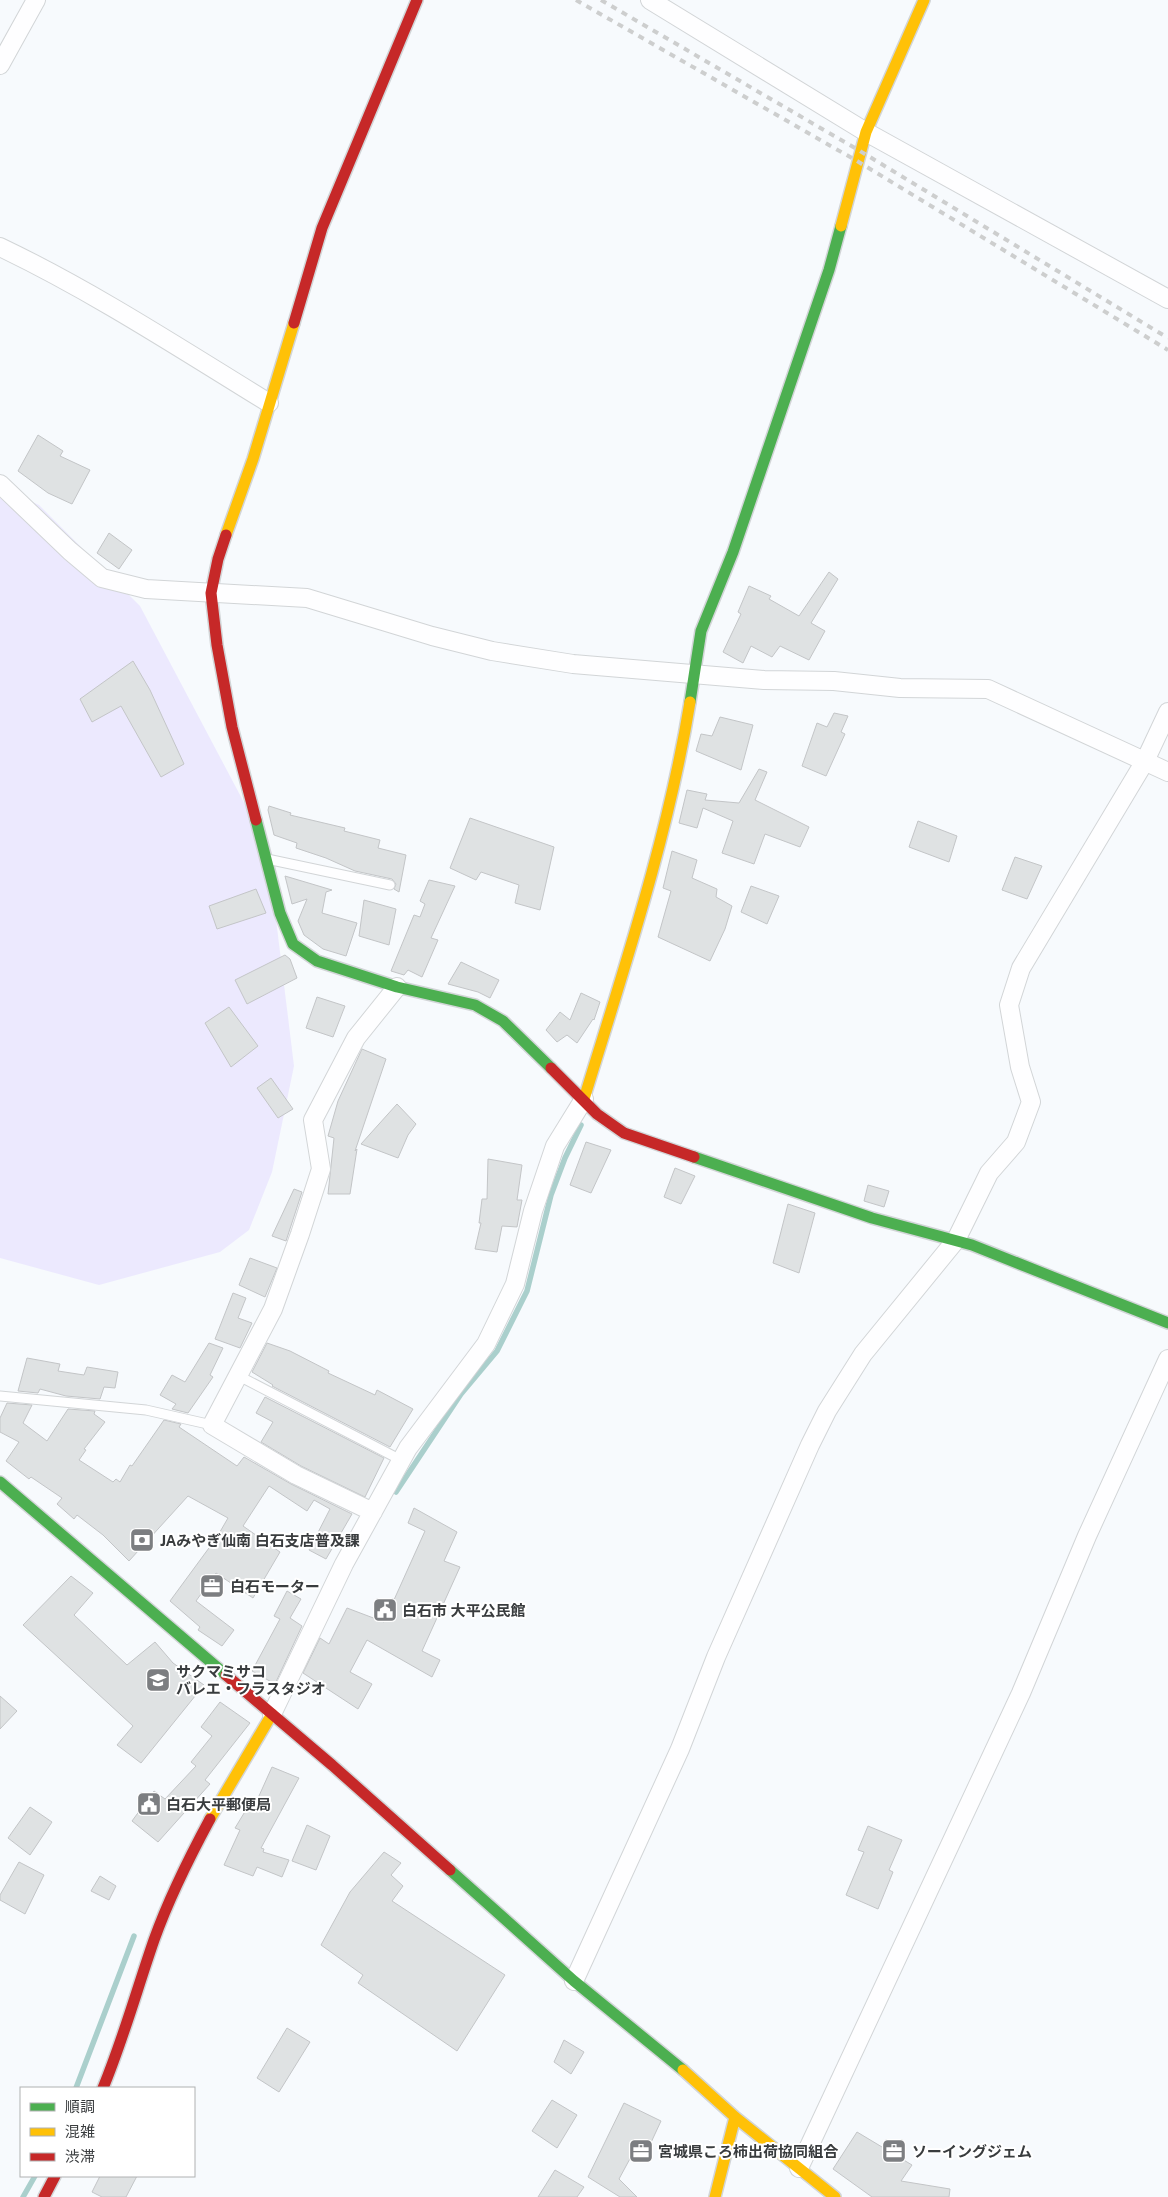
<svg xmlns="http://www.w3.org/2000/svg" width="1168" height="2197" font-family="'Public Sans','Noto Sans JP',sans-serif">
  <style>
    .green { fill: #ece9fe }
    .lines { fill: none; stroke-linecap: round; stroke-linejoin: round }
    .stream { stroke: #aacfcc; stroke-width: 5.5 }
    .building { fill: #dfe2e3; stroke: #c3c5c7 }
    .lane-casing { stroke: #d2d5d7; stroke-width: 11 }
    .street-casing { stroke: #d2d5d7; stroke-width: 20 }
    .fast-casing { stroke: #d2d5d7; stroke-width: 14 }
    .slow-casing { stroke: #d2d5d7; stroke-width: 14 }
    .jam-casing { stroke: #d2d5d7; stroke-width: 14 }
    .lane { stroke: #fefeff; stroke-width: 9 }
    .street { stroke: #fefeff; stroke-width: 18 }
    .fast { stroke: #4caf50; stroke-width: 11 }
    .slow { stroke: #ffc107; stroke-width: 11 }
    .jam { stroke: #c62828; stroke-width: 11 }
    .rail { stroke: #cdcece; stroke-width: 4; stroke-dasharray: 6 6; stroke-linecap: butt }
    .labels { text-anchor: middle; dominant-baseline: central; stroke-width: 4; stroke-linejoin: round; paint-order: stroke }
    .poi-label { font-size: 15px; font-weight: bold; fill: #393c3e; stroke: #fff; text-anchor: start }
  </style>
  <rect width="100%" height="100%" fill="#f7fafd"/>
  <path class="green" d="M 0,487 L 39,505 L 140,606 L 267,846 L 294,1066 L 272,1172 L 249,1230 L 220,1252 L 99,1285 L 0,1258 Z"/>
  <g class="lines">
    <path class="stream" d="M 396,1492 L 461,1394 L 497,1351 L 527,1291 L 551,1195 L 565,1158 L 581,1125
      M 76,2088 L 134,1936
      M 23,2197 L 35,2176"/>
  </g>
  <path class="building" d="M 38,435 L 63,451 L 60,456 L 90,470 L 72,504 L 48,493 L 18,471 Z
    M 109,533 L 132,550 L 119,569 L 97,553 Z
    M 829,572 L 838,579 L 811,623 L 825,631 L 809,660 L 780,646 L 772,657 L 751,646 L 743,663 L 723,652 L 741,614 L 738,612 L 749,586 L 771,596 L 769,599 L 799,616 Z
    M 133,661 L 150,690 L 184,764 L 161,777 L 121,706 L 92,722 L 80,699 Z
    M 834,713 L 848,716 L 841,732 L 845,734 L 826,776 L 802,766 L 817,723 L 827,727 Z
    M 720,717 L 753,725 L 741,770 L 696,751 L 701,734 L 712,736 Z
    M 759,769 L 767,772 L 755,800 L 809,827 L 800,847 L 765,834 L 754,864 L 722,853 L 733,821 L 703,808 L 697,828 L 679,823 L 687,790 L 707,794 L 705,800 L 739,803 Z
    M 269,806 L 291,813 L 290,815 L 345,828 L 344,831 L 380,840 L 378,848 L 406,855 L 399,892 L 394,889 L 396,884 L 392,879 L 355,871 L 326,858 L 296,848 L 297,843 L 274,835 L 268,810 Z
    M 470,818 L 554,847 L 540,910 L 515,903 L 519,885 L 481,872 L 476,880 L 450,868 Z
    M 918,821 L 957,836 L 949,862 L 909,847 Z
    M 672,851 L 697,860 L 692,878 L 717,889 L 716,897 L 732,906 L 725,929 L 710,961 L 658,937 L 671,891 L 663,888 Z
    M 1015,857 L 1042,866 L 1027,899 L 1002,890 Z
    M 285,876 L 332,890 L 326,892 L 322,913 L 357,923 L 346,956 L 323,949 L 304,935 L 298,921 L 307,899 L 292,904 Z
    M 429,880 L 455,886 L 431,938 L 438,940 L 422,977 L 408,970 L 404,975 L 391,971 L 414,915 L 420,917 L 425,904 L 420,901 Z
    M 751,886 L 779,896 L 767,924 L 741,912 Z
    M 256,889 L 266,913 L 217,929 L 209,906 Z
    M 364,900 L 396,909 L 389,945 L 359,936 Z
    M 285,955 L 290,959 L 297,978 L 247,1004 L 235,980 Z
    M 461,962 L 499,980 L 490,998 L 478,992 L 448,984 Z
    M 581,993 L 600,1002 L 594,1020 L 593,1019 L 577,1043 L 567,1035 L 557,1042 L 546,1030 L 560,1012 L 570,1020 Z
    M 317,997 L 345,1006 L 333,1037 L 306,1028 Z
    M 229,1007 L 258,1046 L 231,1067 L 205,1023 Z
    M 362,1049 L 386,1059 L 355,1151 L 357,1149 L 350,1194 L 328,1194 L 334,1138 L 328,1136 L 338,1101 Z
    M 271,1078 L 293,1109 L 278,1118 L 257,1088 Z
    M 397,1104 L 416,1124 L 408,1135 L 398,1158 L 361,1144 Z
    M 586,1142 L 611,1150 L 591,1193 L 570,1185 Z
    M 488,1159 L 522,1165 L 517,1200 L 522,1200 L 517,1227 L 502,1226 L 497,1252 L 475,1249 L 481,1223 L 479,1223 L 482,1199 L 487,1199 Z
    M 675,1168 L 695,1176 L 681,1204 L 664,1197 Z
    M 868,1185 L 889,1191 L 884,1207 L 864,1201 Z
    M 294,1189 L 302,1192 L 286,1241 L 272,1236 Z
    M 788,1204 L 815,1213 L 799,1273 L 773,1263 Z
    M 250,1258 L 277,1268 L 265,1297 L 239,1285 Z
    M 233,1293 L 246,1298 L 238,1318 L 252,1323 L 240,1348 L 215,1339 Z
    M 209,1343 L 223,1348 L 210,1375 L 213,1377 L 188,1413 L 172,1409 L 176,1404 L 160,1395 L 172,1375 L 185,1382 Z
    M 267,1343 L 290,1351 L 329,1371 L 328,1373 L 375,1395 L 377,1390 L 413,1409 L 390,1447 L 272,1386 L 273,1385 L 252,1372 Z
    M 27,1358 L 60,1364 L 58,1371 L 84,1375 L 87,1367 L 118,1372 L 115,1388 L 104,1387 L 100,1399 L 66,1396 L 40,1389 L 38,1393 L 18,1391 Z
    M 265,1397 L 384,1458 L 365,1497 L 301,1466 L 261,1442 L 273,1422 L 256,1413 Z
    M 7,1403 L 32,1405 L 23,1423 L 47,1441 L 68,1409 L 95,1411 L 94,1414 L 105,1422 L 84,1449 L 86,1450 L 79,1460 L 113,1482 L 116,1479 L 120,1482 L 130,1465 L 132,1466 L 164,1420 L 181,1424 L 179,1427 L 237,1466 L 244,1457 L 291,1484 L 352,1514 L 326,1559 L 309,1550 L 330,1509 L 314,1500 L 307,1511 L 269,1486 L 243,1526 L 280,1552 L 253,1598 L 216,1573 L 196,1601 L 234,1630 L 222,1646 L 198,1630 L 200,1627 L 170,1601 L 217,1537 L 228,1518 L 188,1496 L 129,1561 L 103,1535 L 77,1515 L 74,1519 L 57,1504 L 62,1498 L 31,1477 L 29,1479 L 6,1461 L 19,1442 L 0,1432 L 0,1418 Z
    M 414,1508 L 457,1532 L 444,1561 L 460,1567 L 422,1651 L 440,1660 L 432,1677 L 367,1640 L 350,1672 L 372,1684 L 358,1709 L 303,1673 L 320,1638 L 329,1644 L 347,1608 L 384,1622 L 425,1531 L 408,1523 Z
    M 71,1576 L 93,1593 L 74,1615 L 127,1665 L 155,1642 L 173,1663 L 204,1685 L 141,1763 L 117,1745 L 133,1726 L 23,1625 Z
    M 287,1591 L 301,1599 L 290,1618 L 302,1626 L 275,1684 L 252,1671 L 280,1619 L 274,1616 Z
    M 0,1696 L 17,1711 L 0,1729 Z
    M 220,1702 L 250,1723 L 205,1780 L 210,1784 L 158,1842 L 132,1821 L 154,1791 L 165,1799 L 196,1766 L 191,1762 L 212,1736 L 201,1727 Z
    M 272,1767 L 299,1778 L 261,1848 L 264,1849 L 263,1852 L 289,1860 L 282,1877 L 257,1867 L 253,1876 L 224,1865 L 240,1830 L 235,1828 L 249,1805 L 254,1807 Z
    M 30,1807 L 52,1822 L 30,1855 L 8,1838 Z
    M 307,1825 L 330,1836 L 316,1870 L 292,1861 Z
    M 868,1826 L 902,1840 L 889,1870 L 893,1872 L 878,1909 L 846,1895 L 864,1852 L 858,1850 Z
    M 384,1852 L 401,1863 L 391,1875 L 403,1886 L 392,1901 L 505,1975 L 457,2051 L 358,1983 L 363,1975 L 321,1945 L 350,1892 Z
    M 19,1862 L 44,1875 L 25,1914 L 0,1900 L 0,1895 Z
    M 100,1876 L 116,1886 L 109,1900 L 91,1891 Z
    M 287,2028 L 310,2042 L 279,2092 L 257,2078 Z
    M 564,2040 L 584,2052 L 571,2074 L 554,2062 Z
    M 552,2100 L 577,2115 L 557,2148 L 532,2131 Z
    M 624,2103 L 661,2121 L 648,2149 L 639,2142 L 619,2179 L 637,2197 L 620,2197 L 588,2177 Z
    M 857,2132 L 912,2165 L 901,2181 L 950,2189 L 949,2197 L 872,2197 L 833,2169 Z
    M 555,2170 L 584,2187 L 577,2197 L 538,2197 Z
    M 100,2176 L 137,2176 L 126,2197 L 102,2197 L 92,2192 Z"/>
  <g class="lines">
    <defs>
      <path id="lane" d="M 267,859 L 390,885
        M 237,1375 L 401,1460
        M 0,1396 L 146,1410 L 212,1425"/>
      <path id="street" d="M 650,0 L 866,132 L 1168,299
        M 0,65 L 36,0
        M 0,247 C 94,292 181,349 269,403
        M 0,484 L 70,551 L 102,578 L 146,589 L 307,598 L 432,636 L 492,651 L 573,664 L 764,680 L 834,681 L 900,688 L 988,689 L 1168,772
        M 373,1512 L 296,1475 L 212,1425 L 273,1309 L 300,1234 L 321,1169 L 313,1120 L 356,1038 L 397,987
        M 272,1714 L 344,1564 L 408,1448 L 486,1344 L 515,1284 L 533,1211 L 555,1146 L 584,1099
        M 574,1981 L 680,1749 L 716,1657 L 810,1445 L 827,1411 L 863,1354 L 956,1240 L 989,1173 L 1016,1142 L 1031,1102 L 1020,1067 L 1009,1005 L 1021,968 L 1145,761 L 1168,712
        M 799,2168 L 1021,1693 L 1087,1536 L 1168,1359"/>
      <path id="fast" d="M 690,702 L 701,631 L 733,552 L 829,270 L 841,226
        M 256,820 L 280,913 L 293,944 L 317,961 L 397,987 L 475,1005 L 503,1021 L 551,1068
        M 694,1157 L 872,1218 L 972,1245 L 1168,1323
        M 0,1482 L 226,1675
        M 450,1870 L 574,1981 L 683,2070"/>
      <path id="slow" d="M 841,226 L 866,132 L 924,0
        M 226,535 L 253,459 L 294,323
        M 584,1099 C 624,968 668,837 690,702
        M 210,1819 L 272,1714
        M 683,2070 L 735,2117 L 835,2197
        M 715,2197 L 735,2117"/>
      <path id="jam" d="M 294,323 L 322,228 L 417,0
        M 226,535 L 218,559 L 211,593 L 217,645 L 232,727 L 256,820
        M 551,1068 L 597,1114 L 624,1133 L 694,1157
        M 226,1675 L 332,1765 L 450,1870
        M 103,2088 C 123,2040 137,1989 154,1940 C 169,1898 189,1858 210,1819
        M 44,2197 L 55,2176"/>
    </defs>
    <use href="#lane" class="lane-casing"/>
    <use href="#street" class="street-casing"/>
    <use href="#fast" class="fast-casing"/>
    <use href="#slow" class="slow-casing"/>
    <use href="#jam" class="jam-casing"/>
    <use href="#lane" class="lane"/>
    <use href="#street" class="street"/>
    <use href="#fast" class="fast"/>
    <use href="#slow" class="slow"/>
    <use href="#jam" class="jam"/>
    <path class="rail" d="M 576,0 L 857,161 L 1168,350
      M 601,0 L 860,151 L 1168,338"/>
  </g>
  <defs>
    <symbol id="bank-square" viewBox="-11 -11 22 22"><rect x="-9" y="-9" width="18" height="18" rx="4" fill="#7c7e81" stroke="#fff"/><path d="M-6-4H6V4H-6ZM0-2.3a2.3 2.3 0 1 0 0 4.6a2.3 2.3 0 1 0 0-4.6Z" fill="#fff"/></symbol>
    <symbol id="office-square" viewBox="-11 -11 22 22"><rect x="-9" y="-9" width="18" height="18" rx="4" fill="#7c7e81" stroke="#fff"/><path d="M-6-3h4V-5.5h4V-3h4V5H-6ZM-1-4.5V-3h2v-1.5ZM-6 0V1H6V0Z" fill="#fff"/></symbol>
    <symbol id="civic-square" viewBox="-11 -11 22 22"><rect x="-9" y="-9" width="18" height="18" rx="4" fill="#7c7e81" stroke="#fff"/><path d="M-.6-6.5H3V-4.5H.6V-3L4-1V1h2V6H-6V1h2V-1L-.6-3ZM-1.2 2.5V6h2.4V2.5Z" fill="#fff"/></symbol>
    <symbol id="school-square" viewBox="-11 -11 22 22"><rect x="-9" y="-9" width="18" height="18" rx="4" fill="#7c7e81" stroke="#fff"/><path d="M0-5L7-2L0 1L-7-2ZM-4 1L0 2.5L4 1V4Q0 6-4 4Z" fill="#fff"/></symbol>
  </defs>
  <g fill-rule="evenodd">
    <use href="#bank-square" x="128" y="1526" width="28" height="28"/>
    <use href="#office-square" x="198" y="1572" width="28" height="28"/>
    <use href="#civic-square" x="371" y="1596" width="28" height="28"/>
    <use href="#school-square" x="144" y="1666" width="28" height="28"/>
    <use href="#civic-square" x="135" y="1790" width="28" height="28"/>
    <use href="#office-square" x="627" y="2137" width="28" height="28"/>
    <use href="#office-square" x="880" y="2137" width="28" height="28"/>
  </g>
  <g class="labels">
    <g class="poi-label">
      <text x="160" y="1540">JAみやぎ仙南 白石支店普及課</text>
      <text x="230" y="1586">白石モーター</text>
      <text x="402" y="1610">白石市 大平公民館</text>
      <text x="176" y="1671">サクマミサコ<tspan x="176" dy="17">バレエ・フラスタジオ</tspan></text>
      <text x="166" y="1804">白石大平郵便局</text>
      <text x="658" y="2151">宮城県ころ柿出荷協同組合</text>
      <text x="912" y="2151">ソーイングジェム</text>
    </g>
  </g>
  <rect x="20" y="2087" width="175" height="90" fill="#ffffff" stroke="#b0b1b2"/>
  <rect x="30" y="2103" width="25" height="8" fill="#4caf50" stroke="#b0b1b2"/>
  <text x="65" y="2112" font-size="15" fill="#393c3e">順調</text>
  <rect x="30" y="2128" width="25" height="8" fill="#ffc107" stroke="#b0b1b2"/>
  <text x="65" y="2137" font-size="15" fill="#393c3e">混雑</text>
  <rect x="30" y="2153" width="25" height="8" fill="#c62828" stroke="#b0b1b2"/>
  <text x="65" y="2162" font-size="15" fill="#393c3e">渋滞</text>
</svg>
